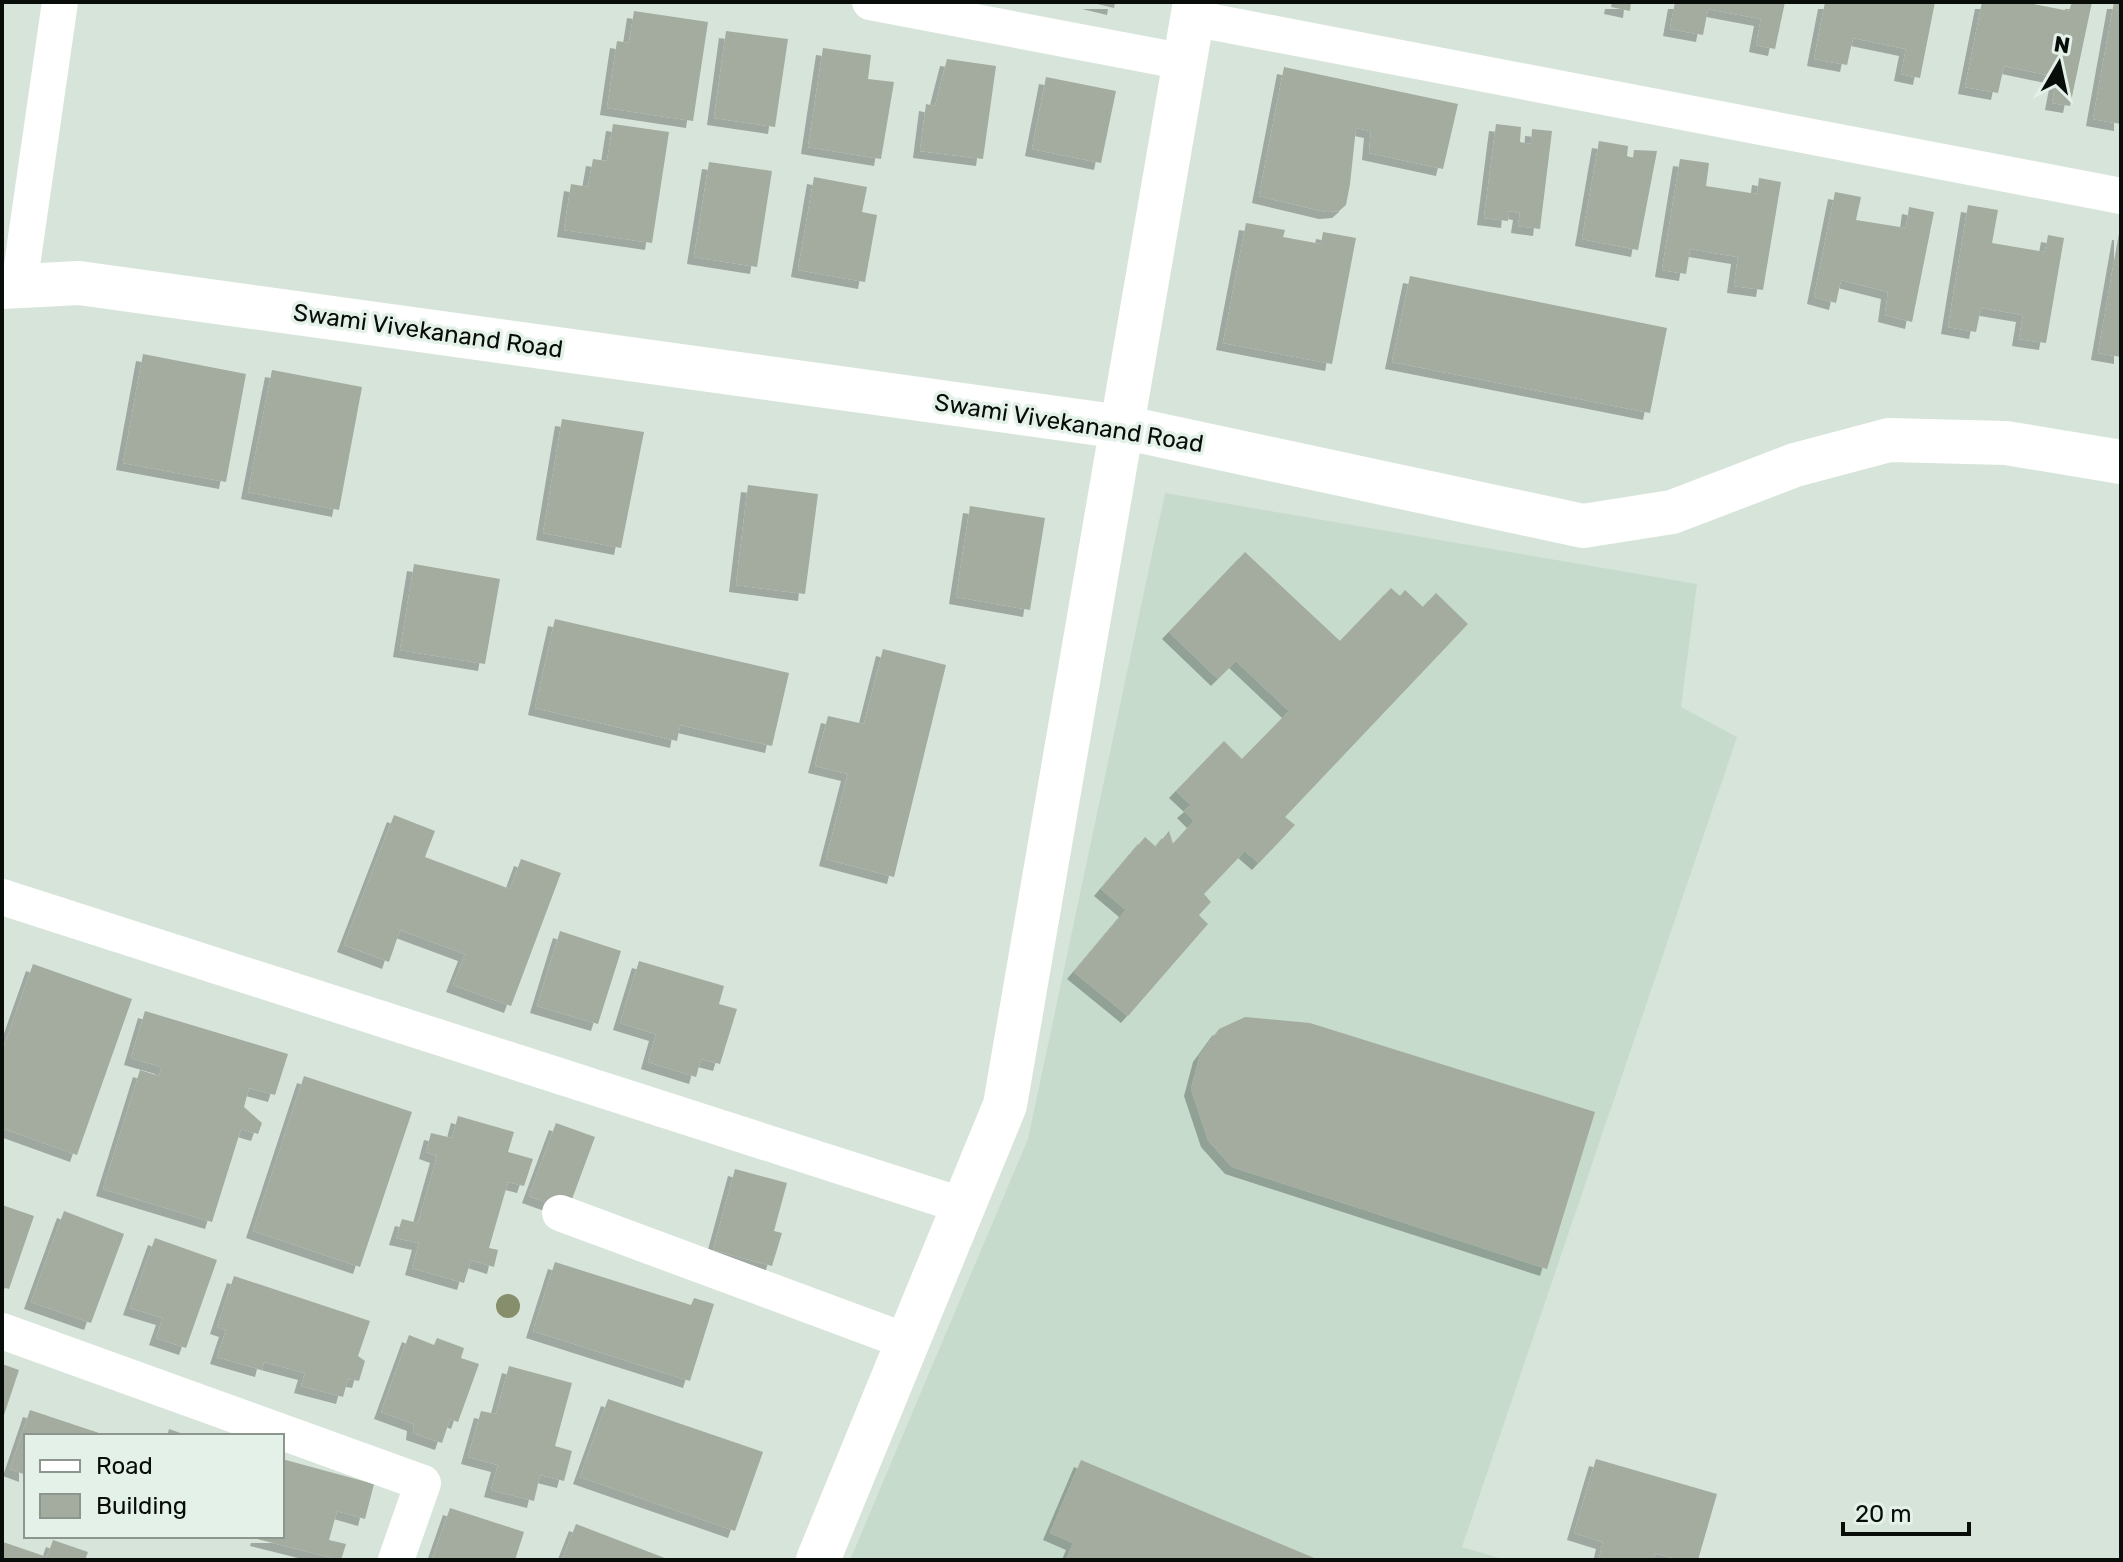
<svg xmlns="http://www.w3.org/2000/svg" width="2123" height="1562" font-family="Rubik,sans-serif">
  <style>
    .built { fill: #c7dbcd }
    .building { fill: #a4ab9f; filter: url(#shadow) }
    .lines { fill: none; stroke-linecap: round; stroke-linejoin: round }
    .minor { stroke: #fff; stroke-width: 36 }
    .tertiary { stroke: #fff; stroke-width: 44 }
    .tree { fill: #878e6b }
    .labels { text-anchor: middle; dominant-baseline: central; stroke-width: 7; stroke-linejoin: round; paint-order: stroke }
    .street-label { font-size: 24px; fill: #090d0a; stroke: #e4f1e8 }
  </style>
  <defs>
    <filter id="shadow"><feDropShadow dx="-7" dy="7" stdDeviation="0" flood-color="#0004"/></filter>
  </defs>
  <rect width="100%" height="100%" fill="#d7e4da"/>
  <path class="built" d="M 1165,493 L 1697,584 L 1681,707 L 1737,737 L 1462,1547 L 1506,1560 L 850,1560 L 1028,1139 Z"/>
  <path class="building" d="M 1089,2 L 1115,2 L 1114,8 Z
    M 1612,2 L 1631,2 L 1630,11 L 1611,7 Z
    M 1675,2 L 1785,2 L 1775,49 L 1756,45 L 1761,19 L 1708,9 L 1703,35 L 1670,29 Z
    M 1825,2 L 1935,2 L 1920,78 L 1901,74 L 1906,49 L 1853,38 L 1847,65 L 1814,59 Z
    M 1982,2 L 2023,2 L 2069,11 L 2072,2 L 2092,2 L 2070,106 L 2052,103 L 2057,77 L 2004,66 L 1998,93 L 1965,87 Z
    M 2114,2 L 2121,2 L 2121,124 L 2093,119 Z
    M 634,11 L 708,22 L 693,121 L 607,108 L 617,41 L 629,43 Z
    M 726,31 L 788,39 L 775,127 L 714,118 Z
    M 823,48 L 871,55 L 868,79 L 894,82 L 881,159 L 808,147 Z
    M 947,59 L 996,66 L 983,159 L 920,151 L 926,104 L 935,106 Z
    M 1284,67 L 1458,104 L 1443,169 L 1369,153 L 1371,131 L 1356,128 L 1350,184 L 1346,205 L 1339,211 L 1326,212 L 1259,196 Z
    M 1046,77 L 1116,91 L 1101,163 L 1032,149 Z
    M 613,124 L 669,132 L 652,243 L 564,230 L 571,184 L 588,187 L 593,159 L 607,161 Z
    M 1496,124 L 1521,127 L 1520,142 L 1531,144 L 1532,129 L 1552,131 L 1540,229 L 1518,226 L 1520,213 L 1509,211 L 1508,221 L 1484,218 Z
    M 1599,141 L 1628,146 L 1627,156 L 1633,158 L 1634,150 L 1657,151 L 1638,250 L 1582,239 Z
    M 1680,159 L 1709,163 L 1706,186 L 1757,194 L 1759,178 L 1781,182 L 1763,290 L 1734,286 L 1738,257 L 1690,249 L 1686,274 L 1662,270 Z
    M 709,162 L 772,171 L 757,267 L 694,257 Z
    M 814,177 L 867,187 L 862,212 L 877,215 L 865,282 L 798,270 Z
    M 1835,192 L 1861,197 L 1856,220 L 1906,228 L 1909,207 L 1934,212 L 1912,322 L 1885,315 L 1888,292 L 1841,280 L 1836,303 L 1814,297 Z
    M 1968,205 L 1998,210 L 1992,243 L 2045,252 L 2048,235 L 2064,238 L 2046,343 L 2019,339 L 2023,315 L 1981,308 L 1976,332 L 1948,327 Z
    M 1246,223 L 1285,230 L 1283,237 L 1321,244 L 1323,232 L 1356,238 L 1332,364 L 1223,343 Z
    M 2119,233 L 2121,233 L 2121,357 L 2098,353 Z
    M 1410,276 L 1667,328 L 1650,413 L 1392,362 Z
    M 143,354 L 246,374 L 226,482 L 123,463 Z
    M 272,370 L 362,387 L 339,510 L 248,492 Z
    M 562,419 L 644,432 L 621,548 L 543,533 Z
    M 748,485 L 818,494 L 805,594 L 736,585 Z
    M 970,506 L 1045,518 L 1030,610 L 956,597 Z
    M 1245,552 L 1340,641 L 1391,588 L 1400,596 L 1405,590 L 1423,607 L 1436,593 L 1468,624 L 1285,817 L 1295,825 L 1259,863 L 1245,851 L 1204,894 L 1211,902 L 1199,915 L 1208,924 L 1128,1016 L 1074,972 L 1126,910 L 1101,889 L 1145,837 L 1156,847 L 1169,831 L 1173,844 L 1194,821 L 1184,811 L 1191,805 L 1176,791 L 1224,741 L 1242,759 L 1289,711 L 1236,661 L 1218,679 L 1169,632 Z
    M 414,564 L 500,579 L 485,664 L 400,650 Z
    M 555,619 L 789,673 L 772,746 L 680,725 L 677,741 L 535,708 Z
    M 883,649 L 946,665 L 894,877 L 826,859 L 848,774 L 815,766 L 828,716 L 864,724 Z
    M 394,815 L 435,831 L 425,857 L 510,889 L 521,859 L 561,873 L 511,1006 L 453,985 L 465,954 L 400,930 L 389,962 L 344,945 Z
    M 560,931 L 621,951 L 598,1024 L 537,1006 Z
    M 639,961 L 724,986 L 719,1004 L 737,1009 L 720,1064 L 701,1059 L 696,1077 L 648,1062 L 656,1034 L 620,1023 Z
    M 33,964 L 132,999 L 77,1155 L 2,1128 L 2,1052 Z
    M 145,1011 L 288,1054 L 275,1095 L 249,1088 L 244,1107 L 262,1123 L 258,1134 L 241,1129 L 212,1222 L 103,1189 L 140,1070 L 159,1076 L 162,1067 L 131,1058 Z
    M 1245,1017 L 1310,1023 L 1595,1112 L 1547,1269 L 1232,1167 L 1208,1140 L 1191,1089 L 1200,1055 L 1219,1029 Z
    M 304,1076 L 412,1112 L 360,1267 L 253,1231 Z
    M 458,1116 L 514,1132 L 508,1152 L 533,1159 L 524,1186 L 508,1182 L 489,1248 L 498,1250 L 494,1267 L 471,1260 L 464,1283 L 412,1268 L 419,1243 L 396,1238 L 402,1219 L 418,1223 L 437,1156 L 426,1152 L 431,1133 L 452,1138 Z
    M 556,1123 L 595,1137 L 568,1210 L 529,1196 Z
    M 735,1169 L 787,1183 L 774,1231 L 782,1233 L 772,1266 L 713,1250 Z
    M 2,1205 L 34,1216 L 9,1289 L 2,1287 Z
    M 64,1211 L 124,1234 L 91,1323 L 31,1302 Z
    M 155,1238 L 217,1260 L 186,1348 L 156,1338 L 163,1318 L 130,1308 Z
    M 555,1262 L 691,1305 L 694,1298 L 714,1304 L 690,1381 L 533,1331 Z
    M 234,1276 L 370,1321 L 358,1356 L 365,1361 L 359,1381 L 348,1379 L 343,1397 L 301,1386 L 305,1373 L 264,1362 L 262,1370 L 217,1357 L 226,1330 L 217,1327 Z
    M 409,1335 L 434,1345 L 437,1338 L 464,1348 L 461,1358 L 479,1364 L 458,1422 L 450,1419 L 442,1443 L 413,1433 L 414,1424 L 381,1412 Z
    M 2,1364 L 19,1370 L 3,1418 L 2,1418 Z
    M 509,1366 L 572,1383 L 555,1446 L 572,1451 L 564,1481 L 540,1475 L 534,1501 L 491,1490 L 498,1465 L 468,1457 L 481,1411 L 496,1414 Z
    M 608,1399 L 763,1452 L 735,1531 L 580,1477 Z
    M 30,1410 L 105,1435 L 104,1436 L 26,1436 L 26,1475 L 10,1469 Z
    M 169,1429 L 189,1436 L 167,1436 Z
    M 282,1459 L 374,1484 L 365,1519 L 337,1511 L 329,1540 L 346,1544 L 341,1560 L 257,1539 L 258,1536 L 282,1536 Z
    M 1596,1459 L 1717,1494 L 1698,1560 L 1680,1560 L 1655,1553 L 1653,1560 L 1599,1559 L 1603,1542 L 1574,1533 Z
    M 1081,1460 L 1319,1560 L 1066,1560 L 1073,1543 L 1050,1533 Z
    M 450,1508 L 524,1532 L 515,1560 L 432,1560 Z
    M 576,1524 L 670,1560 L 562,1560 Z
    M 53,1540 L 88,1552 L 85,1560 L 2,1560 L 3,1542 L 47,1557 Z"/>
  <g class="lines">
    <path class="minor" d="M 870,2 L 1185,62
      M 1192,18 L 2121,196
      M 19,286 L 60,2
      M 2,897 L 964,1206
      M 560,1213 L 908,1342
      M 2,1331 L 423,1483 L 396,1560"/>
    <path class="tertiary" d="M 2,287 L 79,283 L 1122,427 L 1583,526 L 1672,512 L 1795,465 L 1889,440 L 2006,443 L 2121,462
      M 818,1560 L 1005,1105 L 1195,2"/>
  </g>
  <circle class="tree" cx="508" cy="1306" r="12"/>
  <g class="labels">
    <g class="street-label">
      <text transform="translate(428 331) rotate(8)">Swami Vivekanand Road</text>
      <text transform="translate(1069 423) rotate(9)">Swami Vivekanand Road</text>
    </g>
  </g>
  <rect width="2123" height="1562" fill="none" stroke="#090d0a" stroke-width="8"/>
  <rect x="24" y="1434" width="260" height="104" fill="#e4f1e8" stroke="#8c968f" stroke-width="2"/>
  <rect x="40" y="1460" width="40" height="12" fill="#ffffff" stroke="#8c968f" stroke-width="2"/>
  <text x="96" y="1474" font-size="24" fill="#090d0a">Road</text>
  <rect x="40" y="1494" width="40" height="24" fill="#a4ab9f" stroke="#8c968f" stroke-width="2"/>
  <text x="96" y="1514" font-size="24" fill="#090d0a">Building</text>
  <g transform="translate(2059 64) rotate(9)" stroke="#e4f1e8" stroke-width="6" paint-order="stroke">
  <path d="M0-6L14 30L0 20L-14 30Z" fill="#090d0a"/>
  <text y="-12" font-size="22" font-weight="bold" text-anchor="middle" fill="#090d0a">N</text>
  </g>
  <path d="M1843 1522v12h126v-12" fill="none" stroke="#090d0a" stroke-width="4"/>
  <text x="1855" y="1522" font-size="24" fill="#090d0a" stroke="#e4f1e8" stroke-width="6" paint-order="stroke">20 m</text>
</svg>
